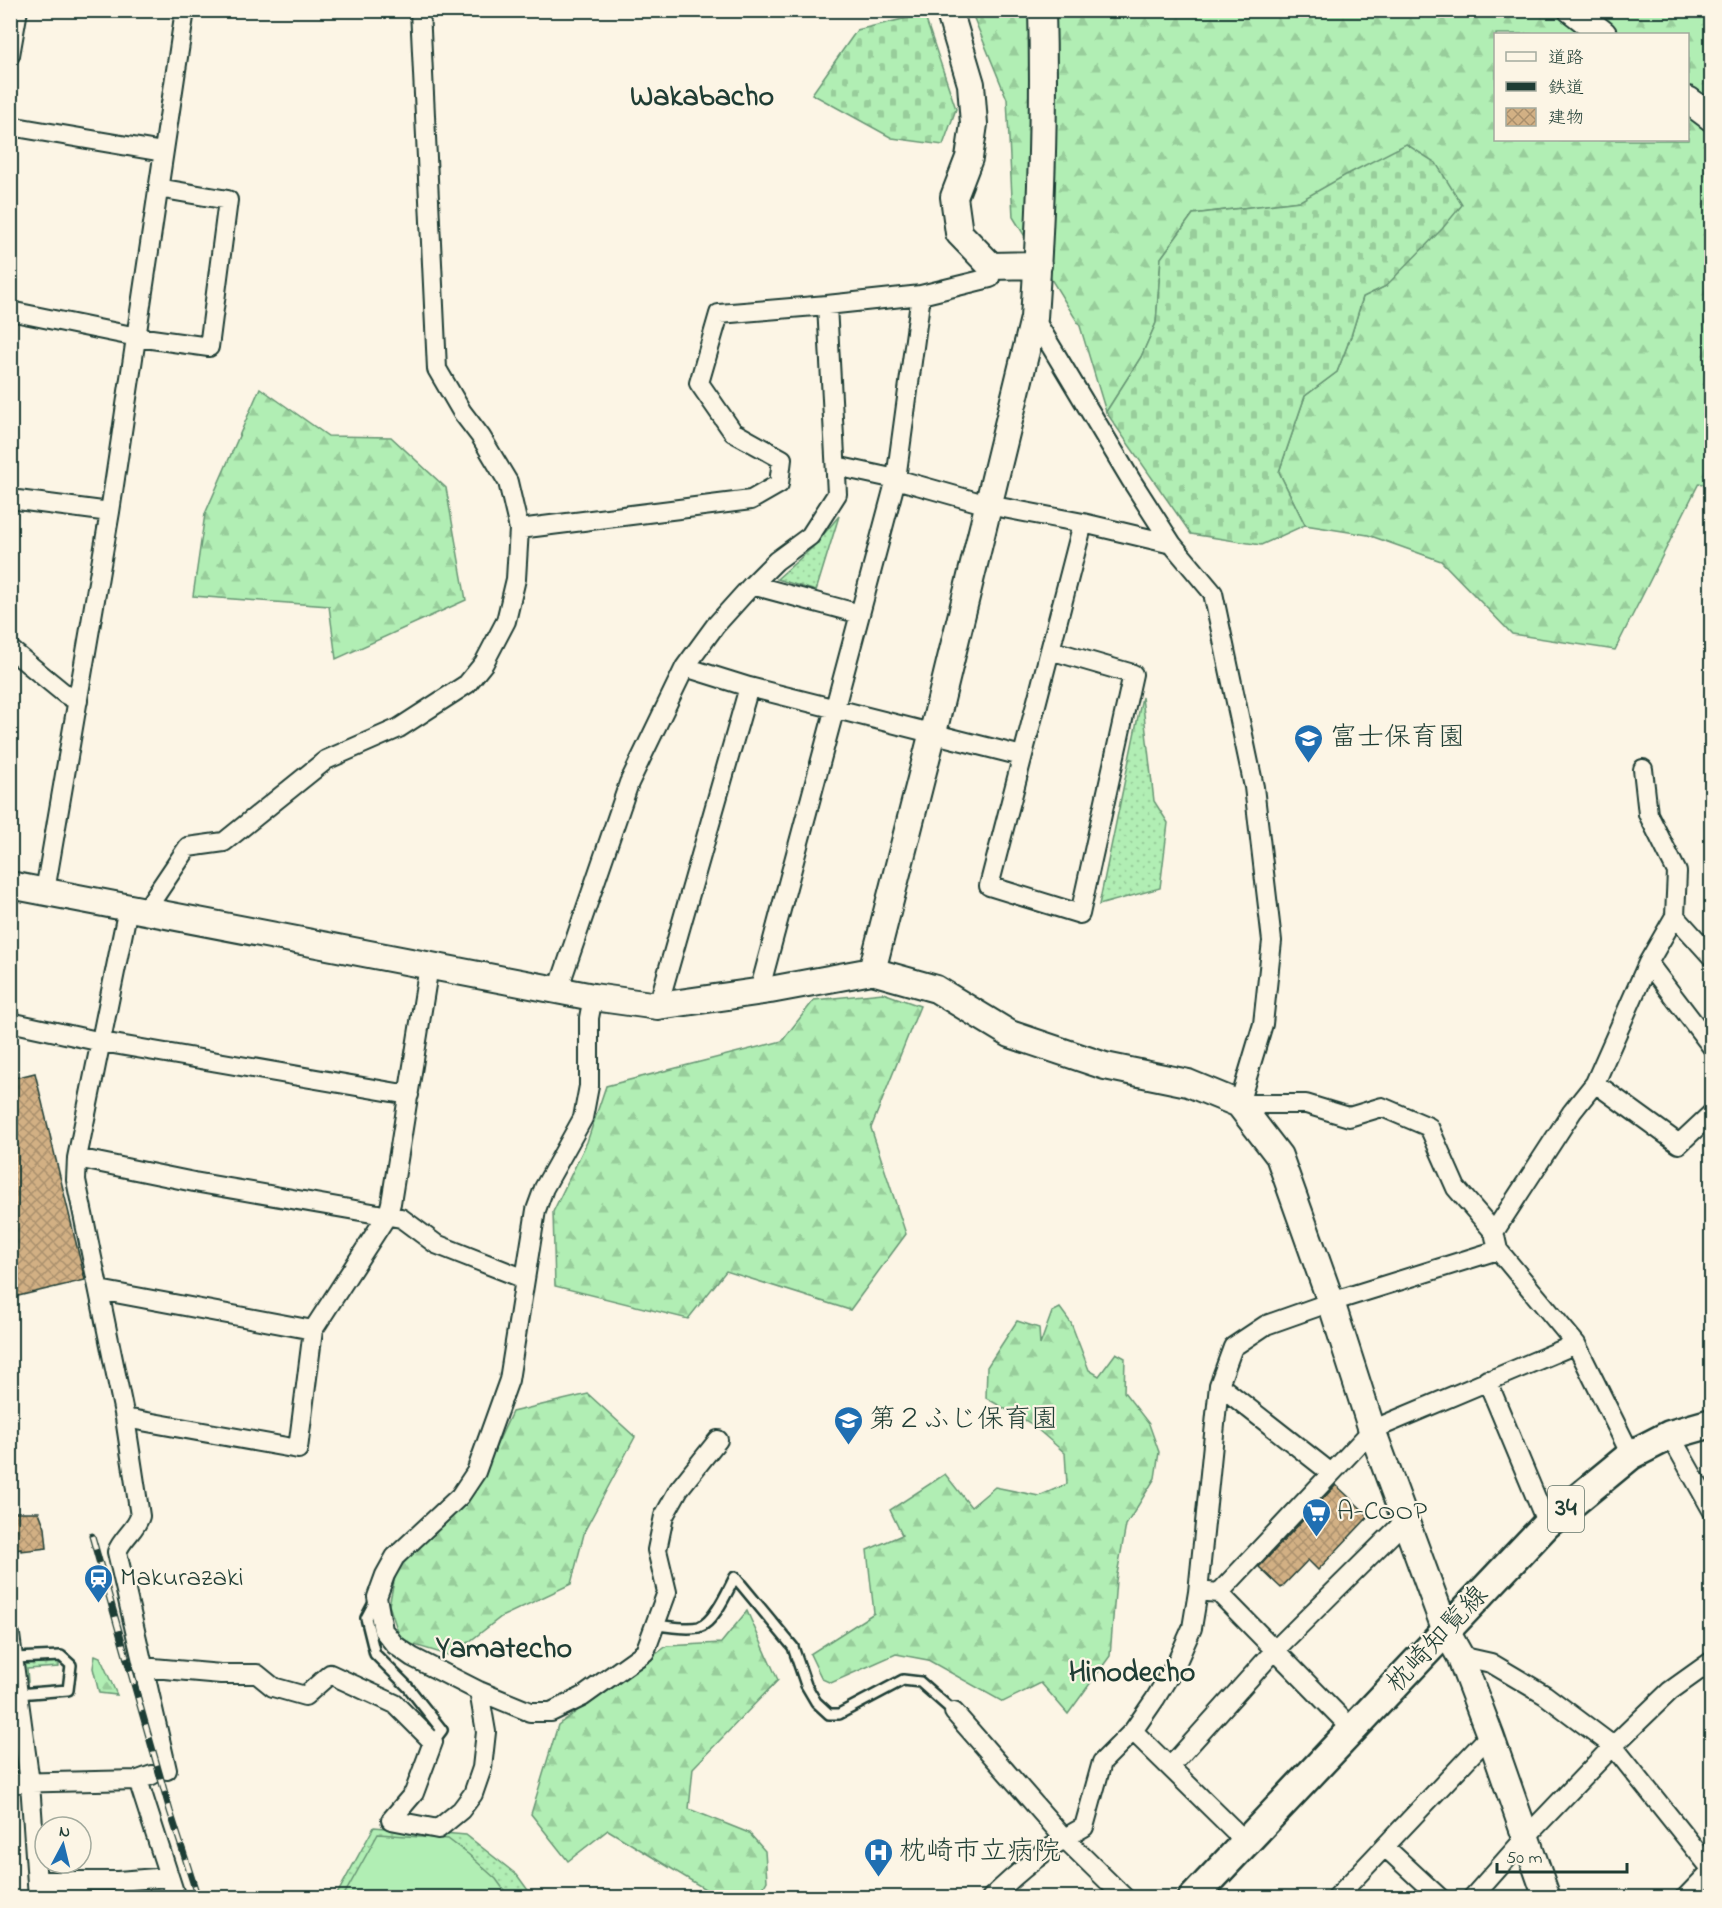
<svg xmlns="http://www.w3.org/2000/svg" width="1722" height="1908" font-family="'Indie Flower','Klee One',sans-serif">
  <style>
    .grass { fill: url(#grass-dots); stroke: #689674; stroke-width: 1.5 }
    .forest { fill: url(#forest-firs); stroke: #689674; stroke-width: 1.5; fill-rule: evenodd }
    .cemetery { fill: url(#cemetery-stones); stroke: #689674; stroke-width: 1.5 }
    .garden { fill: #b1eeb4; stroke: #689674; stroke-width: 1.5 }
    .building { fill: url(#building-cross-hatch); stroke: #1f3d34; stroke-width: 1.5 }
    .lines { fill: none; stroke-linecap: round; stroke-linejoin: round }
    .lane-casing { stroke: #1f3d34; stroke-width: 14 }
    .street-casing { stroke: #1f3d34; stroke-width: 22 }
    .secondary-casing { stroke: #1f3d34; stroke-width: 30 }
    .primary-casing { stroke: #1f3d34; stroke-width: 33 }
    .lane { stroke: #fcf5e5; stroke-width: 9 }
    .street { stroke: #fcf5e5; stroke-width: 18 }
    .secondary { stroke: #fcf5e5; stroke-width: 26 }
    .primary { stroke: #fcf5e5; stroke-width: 28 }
    .rail-casing { stroke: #1f3d34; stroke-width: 7 }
    .rail { stroke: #fcf5e5; stroke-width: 4.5; stroke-dasharray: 14; stroke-linecap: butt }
    .labels { text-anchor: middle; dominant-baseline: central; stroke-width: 4.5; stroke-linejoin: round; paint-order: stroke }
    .shield { fill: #fcf5e5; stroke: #617469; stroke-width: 1.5 }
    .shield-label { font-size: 26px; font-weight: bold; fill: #1f3d34 }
    .poi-label { font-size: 27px; fill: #1f3d34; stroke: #fcf5e5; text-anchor: start }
    .street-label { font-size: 27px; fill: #1f3d34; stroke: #fcf5e5 }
    .quarter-label { font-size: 30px; font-weight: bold; fill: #1f3d34; stroke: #fcf5e5 }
  </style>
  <defs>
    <pattern id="grass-dots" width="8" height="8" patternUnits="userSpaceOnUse" patternTransform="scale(1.5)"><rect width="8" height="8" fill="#b1eeb4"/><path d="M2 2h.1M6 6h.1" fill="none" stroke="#98cd9b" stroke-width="1.8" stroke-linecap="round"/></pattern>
    <pattern id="forest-firs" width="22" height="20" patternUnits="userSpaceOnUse" patternTransform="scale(1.5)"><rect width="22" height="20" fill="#b1eeb4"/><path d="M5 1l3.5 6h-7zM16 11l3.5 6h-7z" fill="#98cd9b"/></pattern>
    <pattern id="cemetery-stones" width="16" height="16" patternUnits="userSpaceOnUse" patternTransform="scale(1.5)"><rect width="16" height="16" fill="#b1eeb4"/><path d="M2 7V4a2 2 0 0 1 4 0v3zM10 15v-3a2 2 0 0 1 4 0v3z" fill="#98cd9b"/></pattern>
    <pattern id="building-cross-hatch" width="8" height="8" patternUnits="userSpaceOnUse" patternTransform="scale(1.5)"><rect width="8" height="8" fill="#d2b084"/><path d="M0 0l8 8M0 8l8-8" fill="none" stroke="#aa906d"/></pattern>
  </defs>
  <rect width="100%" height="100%" fill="#fcf5e5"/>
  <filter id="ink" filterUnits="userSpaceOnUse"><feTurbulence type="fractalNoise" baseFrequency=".0167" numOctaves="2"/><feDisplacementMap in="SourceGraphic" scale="12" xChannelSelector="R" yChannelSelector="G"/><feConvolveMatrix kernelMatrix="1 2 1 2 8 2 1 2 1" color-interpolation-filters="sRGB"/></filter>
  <g filter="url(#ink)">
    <path class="grass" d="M 839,516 L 816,591 L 777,579 L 813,547 Z
      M 1142,697 L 1154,801 L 1168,823 L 1160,888 L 1099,905 Z
      M 59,1662 L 59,1667 L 27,1669 L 28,1682 L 25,1682 L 23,1664 Z
      M 374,1827 L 466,1835 L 517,1875 L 533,1897 L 335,1898 Z"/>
    <path class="forest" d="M 971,11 L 1711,11 L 1711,487 L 1699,483 L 1615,650 L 1512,634 L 1441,561 L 1368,535 L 1305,525 L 1279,472 L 1305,396 L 1337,372 L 1351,336 L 1363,297 L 1386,286 L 1300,201 L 1193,214 L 1161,258 L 1156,323 L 1141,357 L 1106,412 L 1080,326 L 1013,217 L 1007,99 ZM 1496,34 L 1688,34 L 1688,140 L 1496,140 Z
      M 260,388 L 328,436 L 391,437 L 446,488 L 466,600 L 336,659 L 329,606 L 193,596 L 205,514 Z
      M 883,993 L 920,1006 L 871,1128 L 906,1234 L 850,1310 L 726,1271 L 688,1319 L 555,1286 L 553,1212 L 587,1142 L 606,1086 L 782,1041 L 814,1000 Z
      M 1060,1308 L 1071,1323 L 1089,1370 L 1099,1376 L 1116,1353 L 1125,1358 L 1124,1392 L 1149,1424 L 1159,1452 L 1155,1478 L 1126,1525 L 1116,1580 L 1110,1656 L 1068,1714 L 1041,1683 L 1003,1702 L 928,1660 L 896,1654 L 831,1683 L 822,1679 L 810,1654 L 874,1613 L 867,1550 L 902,1535 L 890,1510 L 945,1474 L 971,1507 L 995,1487 L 1039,1496 L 1067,1484 L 1065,1453 L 1030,1423 L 986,1398 L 987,1367 L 1017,1321 L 1039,1328 L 1040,1345 L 1052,1312 Z
      M 588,1394 L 635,1437 L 585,1530 L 571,1584 L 501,1617 L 451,1656 L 401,1641 L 389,1605 L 398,1563 L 478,1485 L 512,1412 Z
      M 747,1611 L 778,1680 L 693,1768 L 689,1809 L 749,1833 L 765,1851 L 767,1881 L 758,1897 L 718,1897 L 608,1830 L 568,1861 L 531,1814 L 558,1725 L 667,1646 L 721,1643 Z
      M 95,1655 L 100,1657 L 117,1695 L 99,1693 L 93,1668 Z"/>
    <path class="cemetery" d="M 924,14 L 956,109 L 943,145 L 892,138 L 812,94 L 857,30 Z
      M 1406,144 L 1436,163 L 1462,205 L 1442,229 L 1386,286 L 1363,297 L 1351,336 L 1337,372 L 1305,396 L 1279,472 L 1305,525 L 1261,545 L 1191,534 L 1106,412 L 1141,357 L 1156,323 L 1161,258 L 1193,214 L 1300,201 L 1344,176 Z"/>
    <path class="garden" d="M 378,1834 L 448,1839 L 468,1854 L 496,1879 L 509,1897 L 343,1897 Z"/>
    <path class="building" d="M 35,1073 L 85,1280 L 10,1298 L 10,1079 Z
      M 1336,1485 L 1369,1516 L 1318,1570 L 1308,1560 L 1281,1588 L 1259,1567 Z
      M 10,1512 L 39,1512 L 45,1528 L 47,1548 L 21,1551 L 21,1549 L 10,1551 Z"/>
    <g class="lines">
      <defs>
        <path id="lane" d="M 376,1599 L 366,1618 L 375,1654 L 408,1687 L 442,1730 L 433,1742
          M 655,1625 C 669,1626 685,1630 699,1627 C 714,1623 728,1590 735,1577 L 793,1647 L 806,1685 L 816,1702 L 829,1714 L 839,1714 L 903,1680 L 920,1682 L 954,1712
          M 14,1658 L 61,1656 L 71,1665 L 68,1690 L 18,1694"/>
        <path id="street" d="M 10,55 L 18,10
          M 10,126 L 163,152
          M 10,311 L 137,337 L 209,347 L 228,200 L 158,188
          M 1034,318 L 1131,480 L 1172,544 L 1213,593 L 1254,787 L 1272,941 L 1263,1024 L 1239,1104 L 1306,1104 L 1349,1117 L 1382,1107 L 1429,1127 L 1456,1188 L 1494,1232 L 1498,1250 L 1576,1344 L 1631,1455
          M 836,466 L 896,479 L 988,505 L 1083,523 L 1172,544
          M 10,499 L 110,512
          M 519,529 L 751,500 L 779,484 L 782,459 L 733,432 L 699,383 L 719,314 L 827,305
          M 752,585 L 860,614
          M 10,649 L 65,694 L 78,701
          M 1050,650 L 1133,674 L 1080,914 L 989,886 L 1083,523
          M 685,667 L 749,687 L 1022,756
          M 45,891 L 110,512 L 185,10
          M 128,908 L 77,1158 L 76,1180 L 125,1418 L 298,1449 L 313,1330 L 388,1214 L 391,1203 L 429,966
          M 145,911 L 188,847 L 224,842 L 326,760 L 399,728 L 467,684 L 484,663 L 506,621 L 516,579 L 519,529 L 508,482 L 481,437 L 462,412 L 437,369 L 420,10
          M 1675,916 L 1712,957
          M 1648,963 L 1712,1047
          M 558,990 L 629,783 L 685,667 L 715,626 L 752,585 L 776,561 L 810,536 L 837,494 L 827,305 L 921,295 L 990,278 L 991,266
          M 759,992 L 896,479 L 921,295
          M 593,997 L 589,1018 L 589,1086 L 583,1118 L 544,1188 L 536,1210 L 509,1380 L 476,1472 L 460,1496 L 395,1557 L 385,1575 L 377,1597 L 383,1630 L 395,1645 L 412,1657 L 479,1691 L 530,1712 L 551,1712 L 582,1697 L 645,1652 L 667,1592 L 657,1550 L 664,1516 L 679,1489 L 718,1440
          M 658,1006 L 749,687
          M 10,1022 L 102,1042 L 409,1095
          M 1595,1083 L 1679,1144 L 1712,1113
          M 77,1158 L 194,1182 L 401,1218 L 436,1244 L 525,1279
          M 1494,1232 L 1572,1112 L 1595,1083 L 1648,963 L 1675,916 L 1677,872 L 1648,814 L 1643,769
          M 99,1290 L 313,1330
          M 1487,1380 L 1547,1524
          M 1219,1385 L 1331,1473
          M 125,1418 L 140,1516 C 136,1530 122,1538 117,1552 L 167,1770
          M 1670,1435 L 1712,1510
          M 1208,1592 L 1219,1593 L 1353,1730
          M 1219,1593 L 1372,1430 L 1576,1344
          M 10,1635 L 30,1783 L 38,1898
          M 1460,1656 L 1491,1663 L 1545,1695 L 1613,1746 L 1712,1870
          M 142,1667 L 221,1674 L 257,1674 L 273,1687 L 305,1696 L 330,1674 L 395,1704 L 433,1742 L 414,1793 L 391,1820 L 438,1829 L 461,1810 L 473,1794 L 482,1768 L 486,1732 L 479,1691
          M 954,1712 L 1064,1838 L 1125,1898
          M 1133,1731 L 1246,1842
          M 1170,1767 L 1274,1651 L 1405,1521
          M 138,1780 L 176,1898
          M 10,1783 L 138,1780 L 152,1775
          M 1385,1847 L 1440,1898
          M 38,1881 L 118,1881 L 169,1877
          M 991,1898 C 1019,1871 1050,1845 1084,1827 L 1102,1762 L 1133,1731 L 1155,1699 L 1176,1664 L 1192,1628 L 1198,1592 L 1219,1385 L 1233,1347 L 1266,1325 L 1331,1302 L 1498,1250
          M 1336,1898 L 1490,1735
          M 1472,1898 L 1526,1837 L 1613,1746 L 1670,1691 L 1712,1661
          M 1685,1898 L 1712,1870"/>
        <path id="secondary" d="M 949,10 L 971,84 L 974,124 L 969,158 L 954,197 L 959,233 L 991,266 L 1038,265
          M 1572,10 L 1603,34
          M 1688,100 L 1712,118
          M 10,885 L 593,997 L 658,1006 L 770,990 L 872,971 L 936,989 L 1010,1034 L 1105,1066 L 1188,1083 L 1239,1104 L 1279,1156 L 1331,1302 L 1372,1430 L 1446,1631 L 1460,1656 L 1490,1735 L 1547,1898
          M 872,971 L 936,720 L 1034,318 C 1041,216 1045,113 1042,10"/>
        <path id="primary" d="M 1193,1898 L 1547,1524 L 1631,1455 L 1670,1435 L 1712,1423"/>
      </defs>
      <use href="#lane" class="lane-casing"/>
      <use href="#street" class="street-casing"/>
      <use href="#secondary" class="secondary-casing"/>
      <use href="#primary" class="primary-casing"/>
      <use href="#lane" class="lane"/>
      <use href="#street" class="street"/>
      <use href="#secondary" class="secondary"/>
      <use href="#primary" class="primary"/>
      <defs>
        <path id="rail" d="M 92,1536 L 170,1811 L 198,1898"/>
      </defs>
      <use href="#rail" class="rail-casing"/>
      <use href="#rail" class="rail"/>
    </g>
  </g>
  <defs>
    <symbol id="school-pin" viewBox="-11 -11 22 30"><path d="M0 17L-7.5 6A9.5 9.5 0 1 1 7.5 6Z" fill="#1f6fb2" stroke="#fcf5e5"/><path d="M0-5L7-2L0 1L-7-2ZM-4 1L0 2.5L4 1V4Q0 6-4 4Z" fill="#fff"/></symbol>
    <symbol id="supermarket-pin" viewBox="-11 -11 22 30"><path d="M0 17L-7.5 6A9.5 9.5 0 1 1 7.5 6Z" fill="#1f6fb2" stroke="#fcf5e5"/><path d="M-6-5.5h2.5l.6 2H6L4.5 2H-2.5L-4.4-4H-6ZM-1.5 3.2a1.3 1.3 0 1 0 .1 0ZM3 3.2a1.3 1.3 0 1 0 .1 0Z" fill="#fff"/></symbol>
    <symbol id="station-pin" viewBox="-11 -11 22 30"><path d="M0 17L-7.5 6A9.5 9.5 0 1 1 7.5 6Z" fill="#1f6fb2" stroke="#fcf5e5"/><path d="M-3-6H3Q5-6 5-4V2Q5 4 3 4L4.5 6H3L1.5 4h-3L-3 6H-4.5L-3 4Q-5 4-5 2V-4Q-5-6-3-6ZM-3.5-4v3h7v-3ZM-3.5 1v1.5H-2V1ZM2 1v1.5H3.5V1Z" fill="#fff"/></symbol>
    <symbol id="hospital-pin" viewBox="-11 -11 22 30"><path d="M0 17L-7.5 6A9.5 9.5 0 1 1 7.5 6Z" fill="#1f6fb2" stroke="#fcf5e5"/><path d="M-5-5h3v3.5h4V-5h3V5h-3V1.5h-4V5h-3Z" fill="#fff"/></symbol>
  </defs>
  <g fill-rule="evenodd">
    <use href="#school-pin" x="1292" y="722" width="33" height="45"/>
    <use href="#school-pin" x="832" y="1404" width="33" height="45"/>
    <use href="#supermarket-pin" x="1300" y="1496" width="33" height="45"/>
    <use href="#station-pin" x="82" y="1562" width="33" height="45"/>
    <use href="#hospital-pin" x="862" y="1836" width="33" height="45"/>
  </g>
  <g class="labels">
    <rect class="shield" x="1548" y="1486" width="36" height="46" rx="4.5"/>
    <g class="shield-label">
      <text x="1566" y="1509">34</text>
    </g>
    <g class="poi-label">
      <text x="1330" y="738">富士保育園</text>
      <text x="869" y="1420">第２ふじ保育園</text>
      <text x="1337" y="1512">A-COOP</text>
      <text x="120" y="1578">Makurazaki</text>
      <text x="899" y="1852">枕崎市立病院</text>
    </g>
    <g class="street-label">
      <text transform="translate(1438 1640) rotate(-47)">枕崎知覧線</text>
    </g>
    <g class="quarter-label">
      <text x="702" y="98">Wakabacho</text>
      <text x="504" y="1650">Yamatecho</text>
      <text x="1132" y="1674">Hinodecho</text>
    </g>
  </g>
  <rect width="1722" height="1908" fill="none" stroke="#fcf5e5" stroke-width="36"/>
  <rect x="18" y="18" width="1686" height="1872" fill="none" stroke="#1f3d34" stroke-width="2" filter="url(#ink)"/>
  <rect x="1494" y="33" width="195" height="108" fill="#fcf5e5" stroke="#a4ab9e" stroke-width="1.5"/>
  <rect x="1506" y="52" width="30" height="9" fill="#fcf5e5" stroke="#a4ab9e" stroke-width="1.5"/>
  <text x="1548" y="63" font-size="18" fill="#1f3d34">道路</text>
  <rect x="1506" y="82" width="30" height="9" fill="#1f3d34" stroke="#a4ab9e" stroke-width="1.5"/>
  <text x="1548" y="93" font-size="18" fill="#1f3d34">鉄道</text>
  <rect x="1506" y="108" width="30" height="18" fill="url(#building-cross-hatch)" stroke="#a4ab9e" stroke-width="1.5"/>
  <text x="1548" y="123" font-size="18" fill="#1f3d34">建物</text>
  <g transform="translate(63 1845) rotate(7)"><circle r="28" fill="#fcf5e5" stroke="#a4ab9e" stroke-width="1.5"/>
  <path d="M0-4.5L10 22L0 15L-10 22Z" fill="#1f6fb2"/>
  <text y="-9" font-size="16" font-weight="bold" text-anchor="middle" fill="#1f3d34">N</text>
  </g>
  <path d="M1497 1863v9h130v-9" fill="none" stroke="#1f3d34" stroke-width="3"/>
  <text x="1506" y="1863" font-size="18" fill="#1f3d34" stroke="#fcf5e5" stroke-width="4.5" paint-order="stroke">50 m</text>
</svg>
